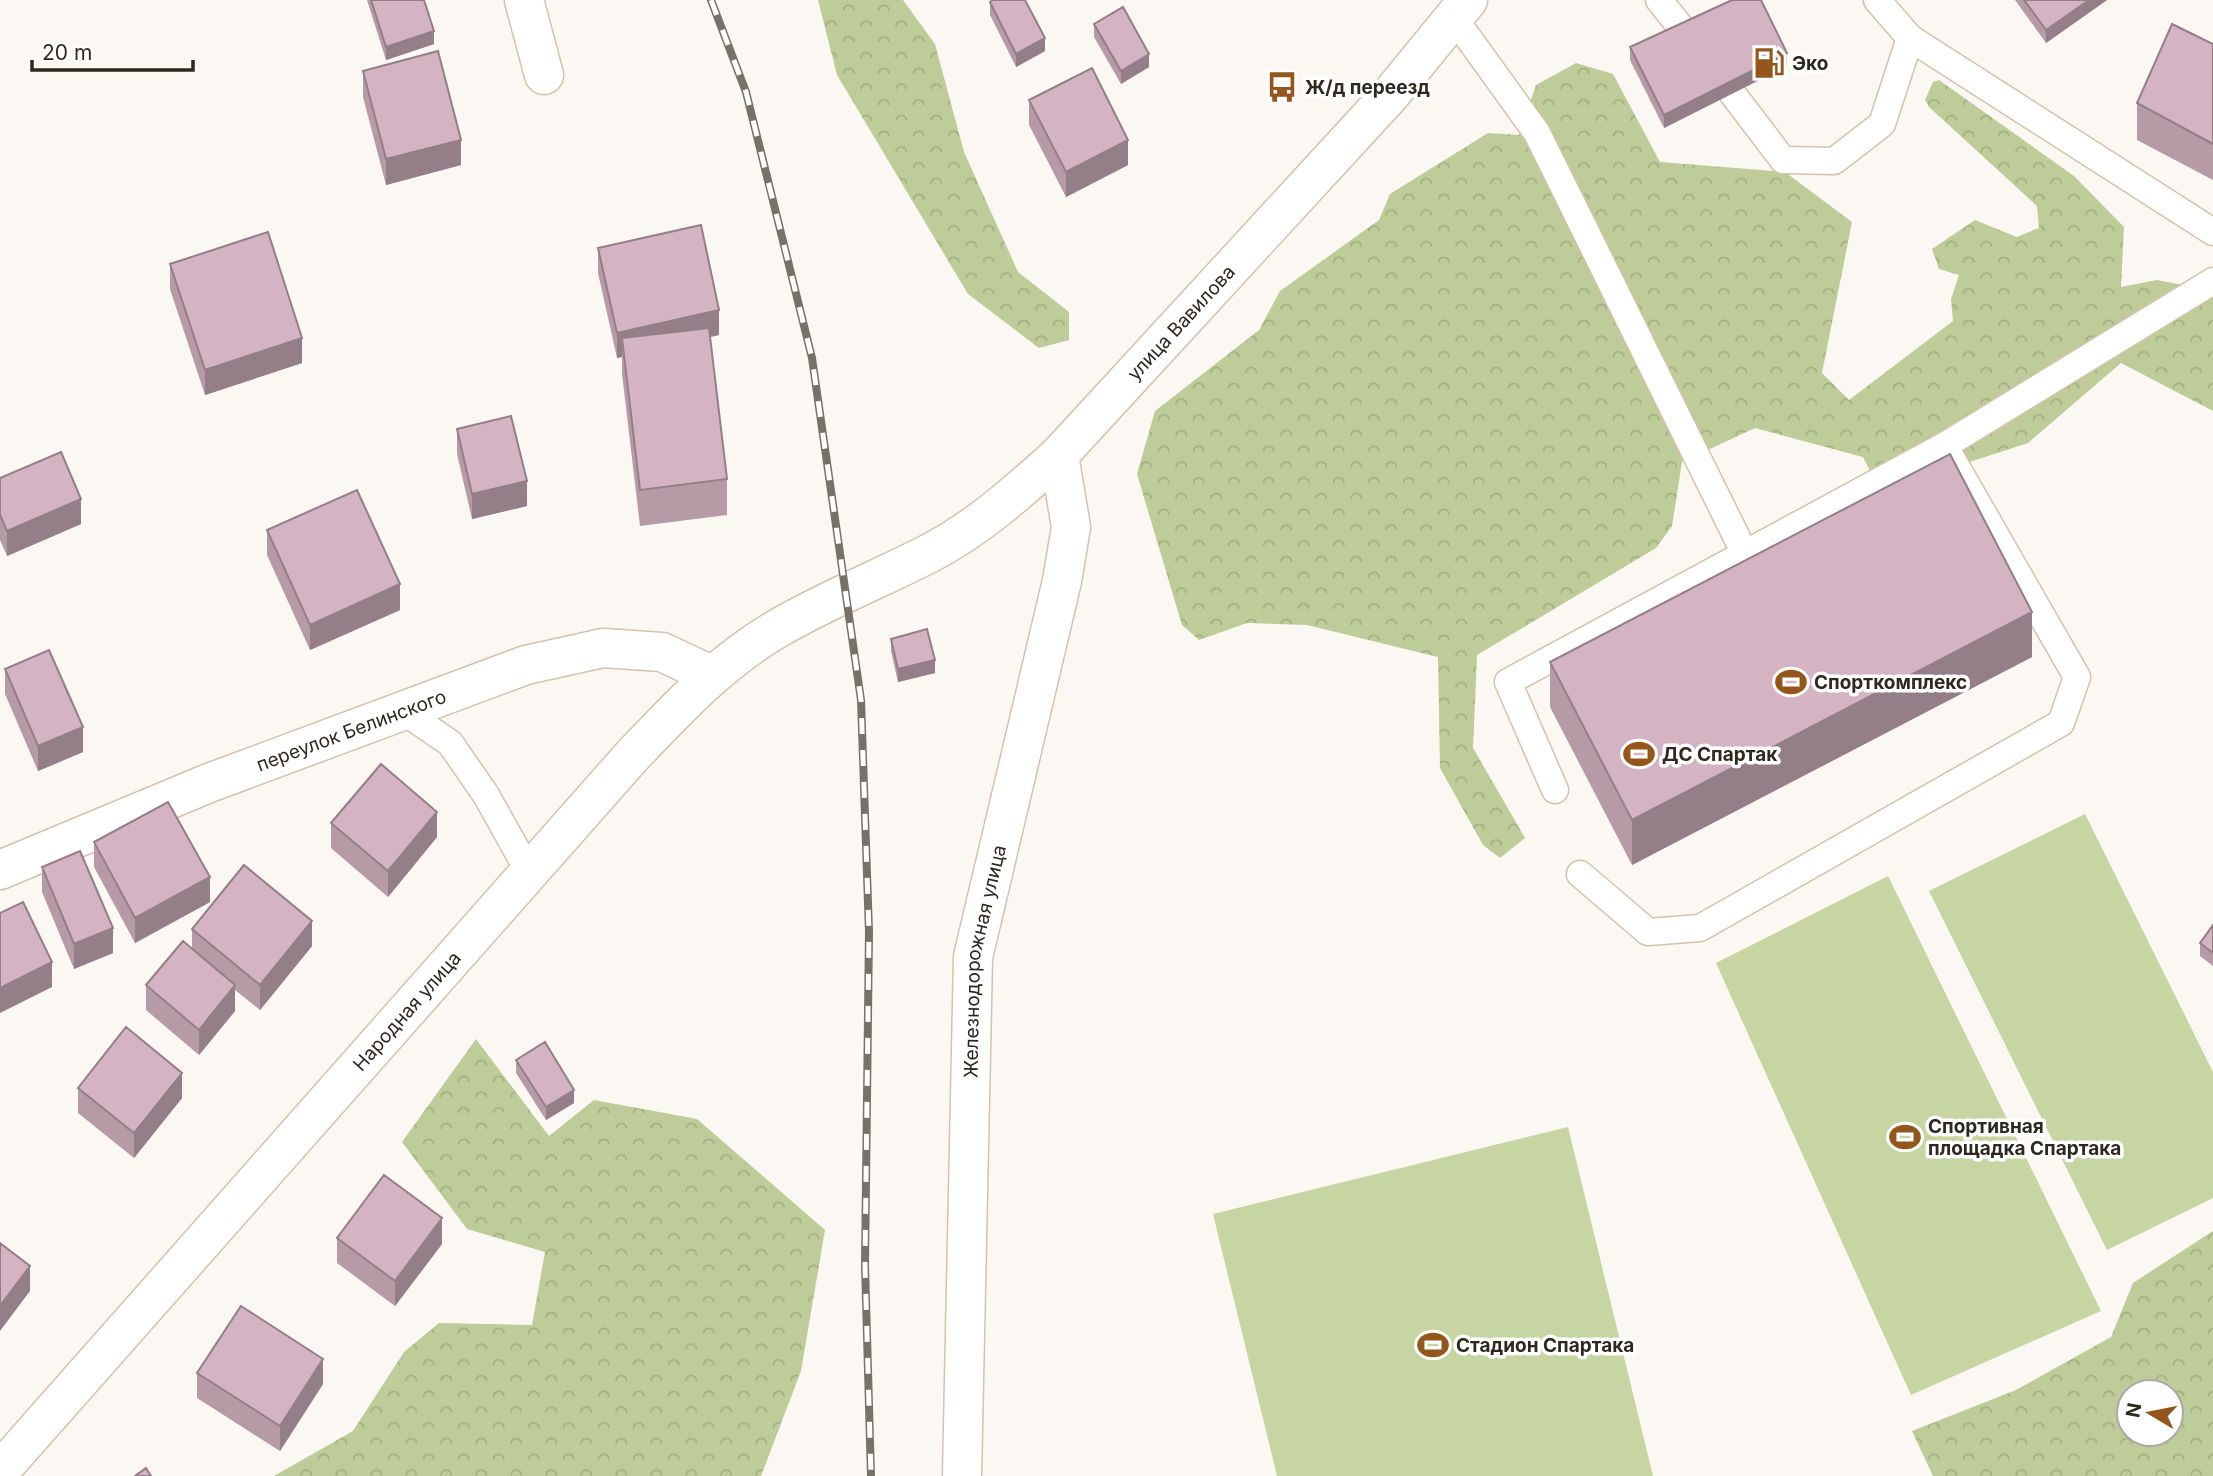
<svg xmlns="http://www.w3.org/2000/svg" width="2213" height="1476" font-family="Inter,sans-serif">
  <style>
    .forest { fill: url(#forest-crowns); fill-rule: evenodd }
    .garden { fill: #c6d5a2 }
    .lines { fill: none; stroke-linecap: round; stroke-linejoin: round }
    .service-casing { stroke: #d7c2a9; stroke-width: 29 }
    .minor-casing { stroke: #d7c2a9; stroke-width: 41 }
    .secondary-casing { stroke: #d7c2a9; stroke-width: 41 }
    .service { stroke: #fff; stroke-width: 26 }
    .minor { stroke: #fff; stroke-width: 38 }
    .secondary { stroke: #fff; stroke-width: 38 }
    .rail-casing { stroke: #777168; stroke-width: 8 }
    .rail { stroke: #fff; stroke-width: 5; stroke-dasharray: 16; stroke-linecap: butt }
    .wall { fill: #b69ba7 }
    .shaded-wall { fill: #947e88 }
    .building { fill: #d4b4c2; stroke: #947e88; stroke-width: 2 }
    .labels { text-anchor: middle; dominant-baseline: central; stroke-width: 7; stroke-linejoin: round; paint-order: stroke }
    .poi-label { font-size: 19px; font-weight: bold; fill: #30281e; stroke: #fff; text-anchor: start }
    .street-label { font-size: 19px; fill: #30281e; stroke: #fff }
  </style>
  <defs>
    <pattern id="forest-crowns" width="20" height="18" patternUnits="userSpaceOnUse" patternTransform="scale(1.75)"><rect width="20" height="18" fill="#bdcc98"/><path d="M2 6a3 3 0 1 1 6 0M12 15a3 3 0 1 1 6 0" fill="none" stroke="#a3af83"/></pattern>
  </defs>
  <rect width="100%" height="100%" fill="#fbf7f2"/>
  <path class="forest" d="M 818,0 L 903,0 L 935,44 L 964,152 L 1018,272 L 1069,312 L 1069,340 L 1039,348 L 968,294 L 837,75 Z
    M 1576,63 L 1613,74 L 1660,162 L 1785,172 L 1852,222 L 1822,373 L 1849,400 L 1953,321 L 1951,299 L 1959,275 L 1939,269 L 1932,249 L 1975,220 L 2017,237 L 2039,228 L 2037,206 L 1929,107 L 1925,100 L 1933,82 L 1939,80 L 2074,176 L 2124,227 L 2121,287 L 2157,280 L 2213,291 L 2213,411 L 2121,363 L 2028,443 L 1880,491 L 1863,457 L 1755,428 L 1682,462 L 1672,526 L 1656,548 L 1477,655 L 1473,748 L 1525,838 L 1500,858 L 1483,845 L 1440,768 L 1438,657 L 1307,625 L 1247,623 L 1199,640 L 1182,625 L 1137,474 L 1155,411 L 1259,330 L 1280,291 L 1379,220 L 1390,194 L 1488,133 L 1519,135 L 1536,85 Z
    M 476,1039 L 549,1136 L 594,1100 L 697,1119 L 825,1230 L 801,1371 L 761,1476 L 274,1476 L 353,1431 L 404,1352 L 439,1323 L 532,1325 L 545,1252 L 467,1229 L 402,1142 Z
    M 2213,1231 L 2213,1476 L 1933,1476 L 1912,1431 L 2016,1390 L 2111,1337 L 2133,1283 ZM 2129,1392 L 2171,1392 L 2171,1434 L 2129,1434 Z"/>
  <path class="garden" d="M 2085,814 L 2213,1072 L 2213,1198 L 2107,1250 L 1929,891 Z
    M 1888,876 L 2101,1311 L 1911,1395 L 1716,963 Z
    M 1568,1127 L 1653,1476 L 1277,1476 L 1213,1214 Z"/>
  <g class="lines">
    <defs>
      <path id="service" d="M 1659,0 L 1686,34
        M 1454,18 L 1537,133 L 1745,554
        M 1910,38 L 2213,232
        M 1732,93 L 1783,160 L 1834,161 L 1882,124 L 1910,38 L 1877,0
        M 403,711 L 450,743 L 486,795 L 529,872
        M 1555,790 L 1508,682 L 1944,446 L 2213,281
        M 1580,874 L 1648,932 L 1700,928 L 2061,723 L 2077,677 L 1945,447"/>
      <g id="minor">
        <path d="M 524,0 L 544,75"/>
        <path id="s1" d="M 0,870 L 209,783 L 526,665 L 603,648 L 662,652 L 711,675"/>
        <path id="s2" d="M 962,1476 L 973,957 L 1062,581 L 1071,527 L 1059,455"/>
      </g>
      <g id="secondary">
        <path id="s3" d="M 0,1471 L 632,756 C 677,709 718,664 775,630 C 824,601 877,580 928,554 C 977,529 1018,492 1059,455 L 1391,94 L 1468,0"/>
      </g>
    </defs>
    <use href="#service" class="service-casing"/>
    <use href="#minor" class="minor-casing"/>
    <use href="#secondary" class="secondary-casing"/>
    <use href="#service" class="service"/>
    <use href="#minor" class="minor"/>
    <use href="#secondary" class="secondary"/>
    <defs>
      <path id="rail" d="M 711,0 L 746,92 L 812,358 L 861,700 L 869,932 L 865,1265 L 871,1476"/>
    </defs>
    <use href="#rail" class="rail-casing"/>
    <use href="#rail" class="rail"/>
  </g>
  <path class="wall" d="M 367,0 L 424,0 L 434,44 L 386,60 Z
    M 2015,0 L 2107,0 L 2046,43 Z
    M 990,2 L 1045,51 L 1016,67 L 990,15 Z
    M 1094,24 L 1149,67 L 1121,84 L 1094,37 Z
    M 2213,44 L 2213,180 L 2137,140 L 2137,103 Z
    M 1630,47 L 1787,66 L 1664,128 L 1630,60 Z
    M 363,71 L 461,165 L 386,185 L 363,97 Z
    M 1029,100 L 1128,165 L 1066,197 L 1029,125 Z
    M 598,248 L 719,335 L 710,337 L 727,479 L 727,515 L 640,526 L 622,374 L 622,357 L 617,358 L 598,273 Z
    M 170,264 L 302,363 L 205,395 L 170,289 Z
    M 457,429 L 527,506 L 472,519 L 457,454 Z
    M 0,478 L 81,524 L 7,556 L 0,540 Z
    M 267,530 L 400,610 L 310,650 L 267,555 Z
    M 891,639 L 935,673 L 898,682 L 891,651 Z
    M 2032,657 L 1632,865 L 1550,707 L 1550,662 Z
    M 5,669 L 83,752 L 38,771 L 5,694 Z
    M 331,823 L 437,837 L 388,897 L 331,848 Z
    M 94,842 L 210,902 L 135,943 L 94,867 Z
    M 42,867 L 113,953 L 74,969 L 42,892 Z
    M 2213,925 L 2213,966 L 2200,956 L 2200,943 Z
    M 192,929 L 312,946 L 260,1010 L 235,990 L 235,1011 L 199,1055 L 146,1010 L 146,985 L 192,949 Z
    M 516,1060 L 574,1103 L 546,1120 L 516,1073 Z
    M 78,1088 L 182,1098 L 134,1158 L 78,1113 Z
    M 337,1238 L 442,1244 L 395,1306 L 337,1263 Z
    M 197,1373 L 323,1384 L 280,1451 L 197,1398 Z"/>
  <path class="shaded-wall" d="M 2089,0 L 2107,0 L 2046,43 L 2046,30 Z
    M 434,31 L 434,44 L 386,60 L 386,47 Z
    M 1045,38 L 1045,51 L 1016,67 L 1016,54 Z
    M 1787,53 L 1787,66 L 1664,128 L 1664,115 Z
    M 1149,54 L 1149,67 L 1121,84 L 1121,71 Z
    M 461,140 L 461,165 L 386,185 L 386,159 Z
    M 1128,140 L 1128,165 L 1066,197 L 1066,172 Z
    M 719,310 L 719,335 L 624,356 L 622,338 L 622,357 L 617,358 L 617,333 Z
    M 302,338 L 302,363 L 205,395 L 205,370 Z
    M 527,481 L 527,506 L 472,519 L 472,494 Z
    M 81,499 L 81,524 L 7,556 L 7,531 Z
    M 400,584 L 400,610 L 310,650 L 310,625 Z
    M 2032,612 L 2032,657 L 1632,865 L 1632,820 Z
    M 935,660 L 935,673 L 898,682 L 898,669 Z
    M 83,727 L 83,752 L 38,771 L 38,746 Z
    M 437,812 L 437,837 L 388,897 L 388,871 Z
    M 210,877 L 210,902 L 135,943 L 135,918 Z
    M 312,921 L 312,946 L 260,1010 L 260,985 Z
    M 113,928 L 113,953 L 74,969 L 74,944 Z
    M 52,962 L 52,987 L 0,1013 L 0,988 Z
    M 235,985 L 235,1011 L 199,1055 L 199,1030 Z
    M 182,1073 L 182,1098 L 134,1158 L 134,1133 Z
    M 574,1090 L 574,1103 L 546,1120 L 546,1107 Z
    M 442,1218 L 442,1244 L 395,1306 L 395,1281 Z
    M 30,1266 L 30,1291 L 0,1331 L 0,1306 Z
    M 323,1359 L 323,1384 L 280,1451 L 280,1426 Z"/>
  <path class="building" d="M 371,0 L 424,0 L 434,31 L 386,47 Z
    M 993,0 L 1025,0 L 1045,38 L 1016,54 L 990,2 Z
    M 1732,0 L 1761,0 L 1787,53 L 1664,115 L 1630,47 Z
    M 2024,0 L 2089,0 L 2046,30 Z
    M 1123,7 L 1149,54 L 1121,71 L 1094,24 Z
    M 2172,24 L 2213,44 L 2213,144 L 2137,103 Z
    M 438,51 L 461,140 L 386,159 L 363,71 Z
    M 1092,68 L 1128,140 L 1066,172 L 1029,100 Z
    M 701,225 L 719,310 L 617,333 L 598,248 Z
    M 268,232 L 302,338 L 205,370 L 170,264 Z
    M 709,328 L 727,479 L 640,490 L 622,338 Z
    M 511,416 L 527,481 L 472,494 L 457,429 Z
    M 61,452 L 81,499 L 7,531 L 0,515 L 0,478 Z
    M 1950,454 L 2032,612 L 1632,820 L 1550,662 Z
    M 357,490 L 400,584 L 310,625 L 267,530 Z
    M 927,629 L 935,660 L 898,669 L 891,639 Z
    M 49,650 L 83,727 L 38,746 L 5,669 Z
    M 381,764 L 437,812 L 388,871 L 331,823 Z
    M 168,802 L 210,877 L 135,918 L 94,842 Z
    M 80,851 L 113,928 L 74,944 L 42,867 Z
    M 244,865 L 312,921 L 260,985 L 192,929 Z
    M 23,902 L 52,962 L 0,988 L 0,913 Z
    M 2213,925 L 2213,953 L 2200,943 Z
    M 183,941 L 235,985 L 199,1030 L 146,985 Z
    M 126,1027 L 182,1073 L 134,1133 L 78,1088 Z
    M 545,1042 L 574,1090 L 546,1107 L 516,1060 Z
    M 384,1175 L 442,1218 L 395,1281 L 337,1238 Z
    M 0,1243 L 30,1266 L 0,1306 Z
    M 241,1306 L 323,1359 L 280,1426 L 197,1373 Z
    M 146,1468 L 151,1476 L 135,1476 Z"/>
  <defs>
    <symbol id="fuel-bare" viewBox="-9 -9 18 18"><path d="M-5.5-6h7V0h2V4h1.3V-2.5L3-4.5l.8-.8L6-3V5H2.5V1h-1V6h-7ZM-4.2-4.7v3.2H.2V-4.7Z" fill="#94561b" stroke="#fff" stroke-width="2.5" paint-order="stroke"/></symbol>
    <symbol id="bus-bare" viewBox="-9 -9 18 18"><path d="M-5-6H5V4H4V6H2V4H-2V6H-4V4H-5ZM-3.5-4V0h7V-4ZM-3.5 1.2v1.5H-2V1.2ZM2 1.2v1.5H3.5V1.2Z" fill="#94561b" stroke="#fff" stroke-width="2.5" paint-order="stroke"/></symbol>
    <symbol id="stadium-bare" viewBox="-9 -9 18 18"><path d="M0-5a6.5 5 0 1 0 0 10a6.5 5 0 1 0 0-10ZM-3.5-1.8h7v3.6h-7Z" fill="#94561b" stroke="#fff" stroke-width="2.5" paint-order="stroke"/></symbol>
  </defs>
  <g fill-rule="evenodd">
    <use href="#fuel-bare" x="1747" y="41" width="44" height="44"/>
    <use href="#bus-bare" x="1260" y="65" width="44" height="44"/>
    <use href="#stadium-bare" x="1769" y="660" width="44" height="44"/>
    <use href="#stadium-bare" x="1617" y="732" width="44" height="44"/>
    <use href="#stadium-bare" x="1883" y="1115" width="44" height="44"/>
    <use href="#stadium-bare" x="1411" y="1323" width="44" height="44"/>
  </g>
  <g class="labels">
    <g class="poi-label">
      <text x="1792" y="63">Эко</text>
      <text x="1305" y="87">Ж/д переезд</text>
      <text x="1814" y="682">Спорткомплекс</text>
      <text x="1662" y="754">ДС Спартак</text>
      <text x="1928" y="1126">Спортивная<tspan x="1928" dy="22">площадка Спартака</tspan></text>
      <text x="1456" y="1345">Стадион Спартака</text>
    </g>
    <g class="street-label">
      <text stroke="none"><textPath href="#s3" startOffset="1661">улица Вавилова</textPath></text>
      <text stroke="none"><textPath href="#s1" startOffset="378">переулок Белинского</textPath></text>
      <text stroke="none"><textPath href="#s2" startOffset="516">Железнодорожная улица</textPath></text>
      <text stroke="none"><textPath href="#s3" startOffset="614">Народная улица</textPath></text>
    </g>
  </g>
  <g transform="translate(2150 1413) rotate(280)"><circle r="33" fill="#ffffff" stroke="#aca9a5" stroke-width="2"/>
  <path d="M0-5L12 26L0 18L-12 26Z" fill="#94561b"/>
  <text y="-10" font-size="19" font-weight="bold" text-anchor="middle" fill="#30281e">N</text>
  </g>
  <path d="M32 60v10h161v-10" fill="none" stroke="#30281e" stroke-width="3.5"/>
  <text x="42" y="60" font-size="21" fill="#30281e" stroke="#ffffff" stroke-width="5" paint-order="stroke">20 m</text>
</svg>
